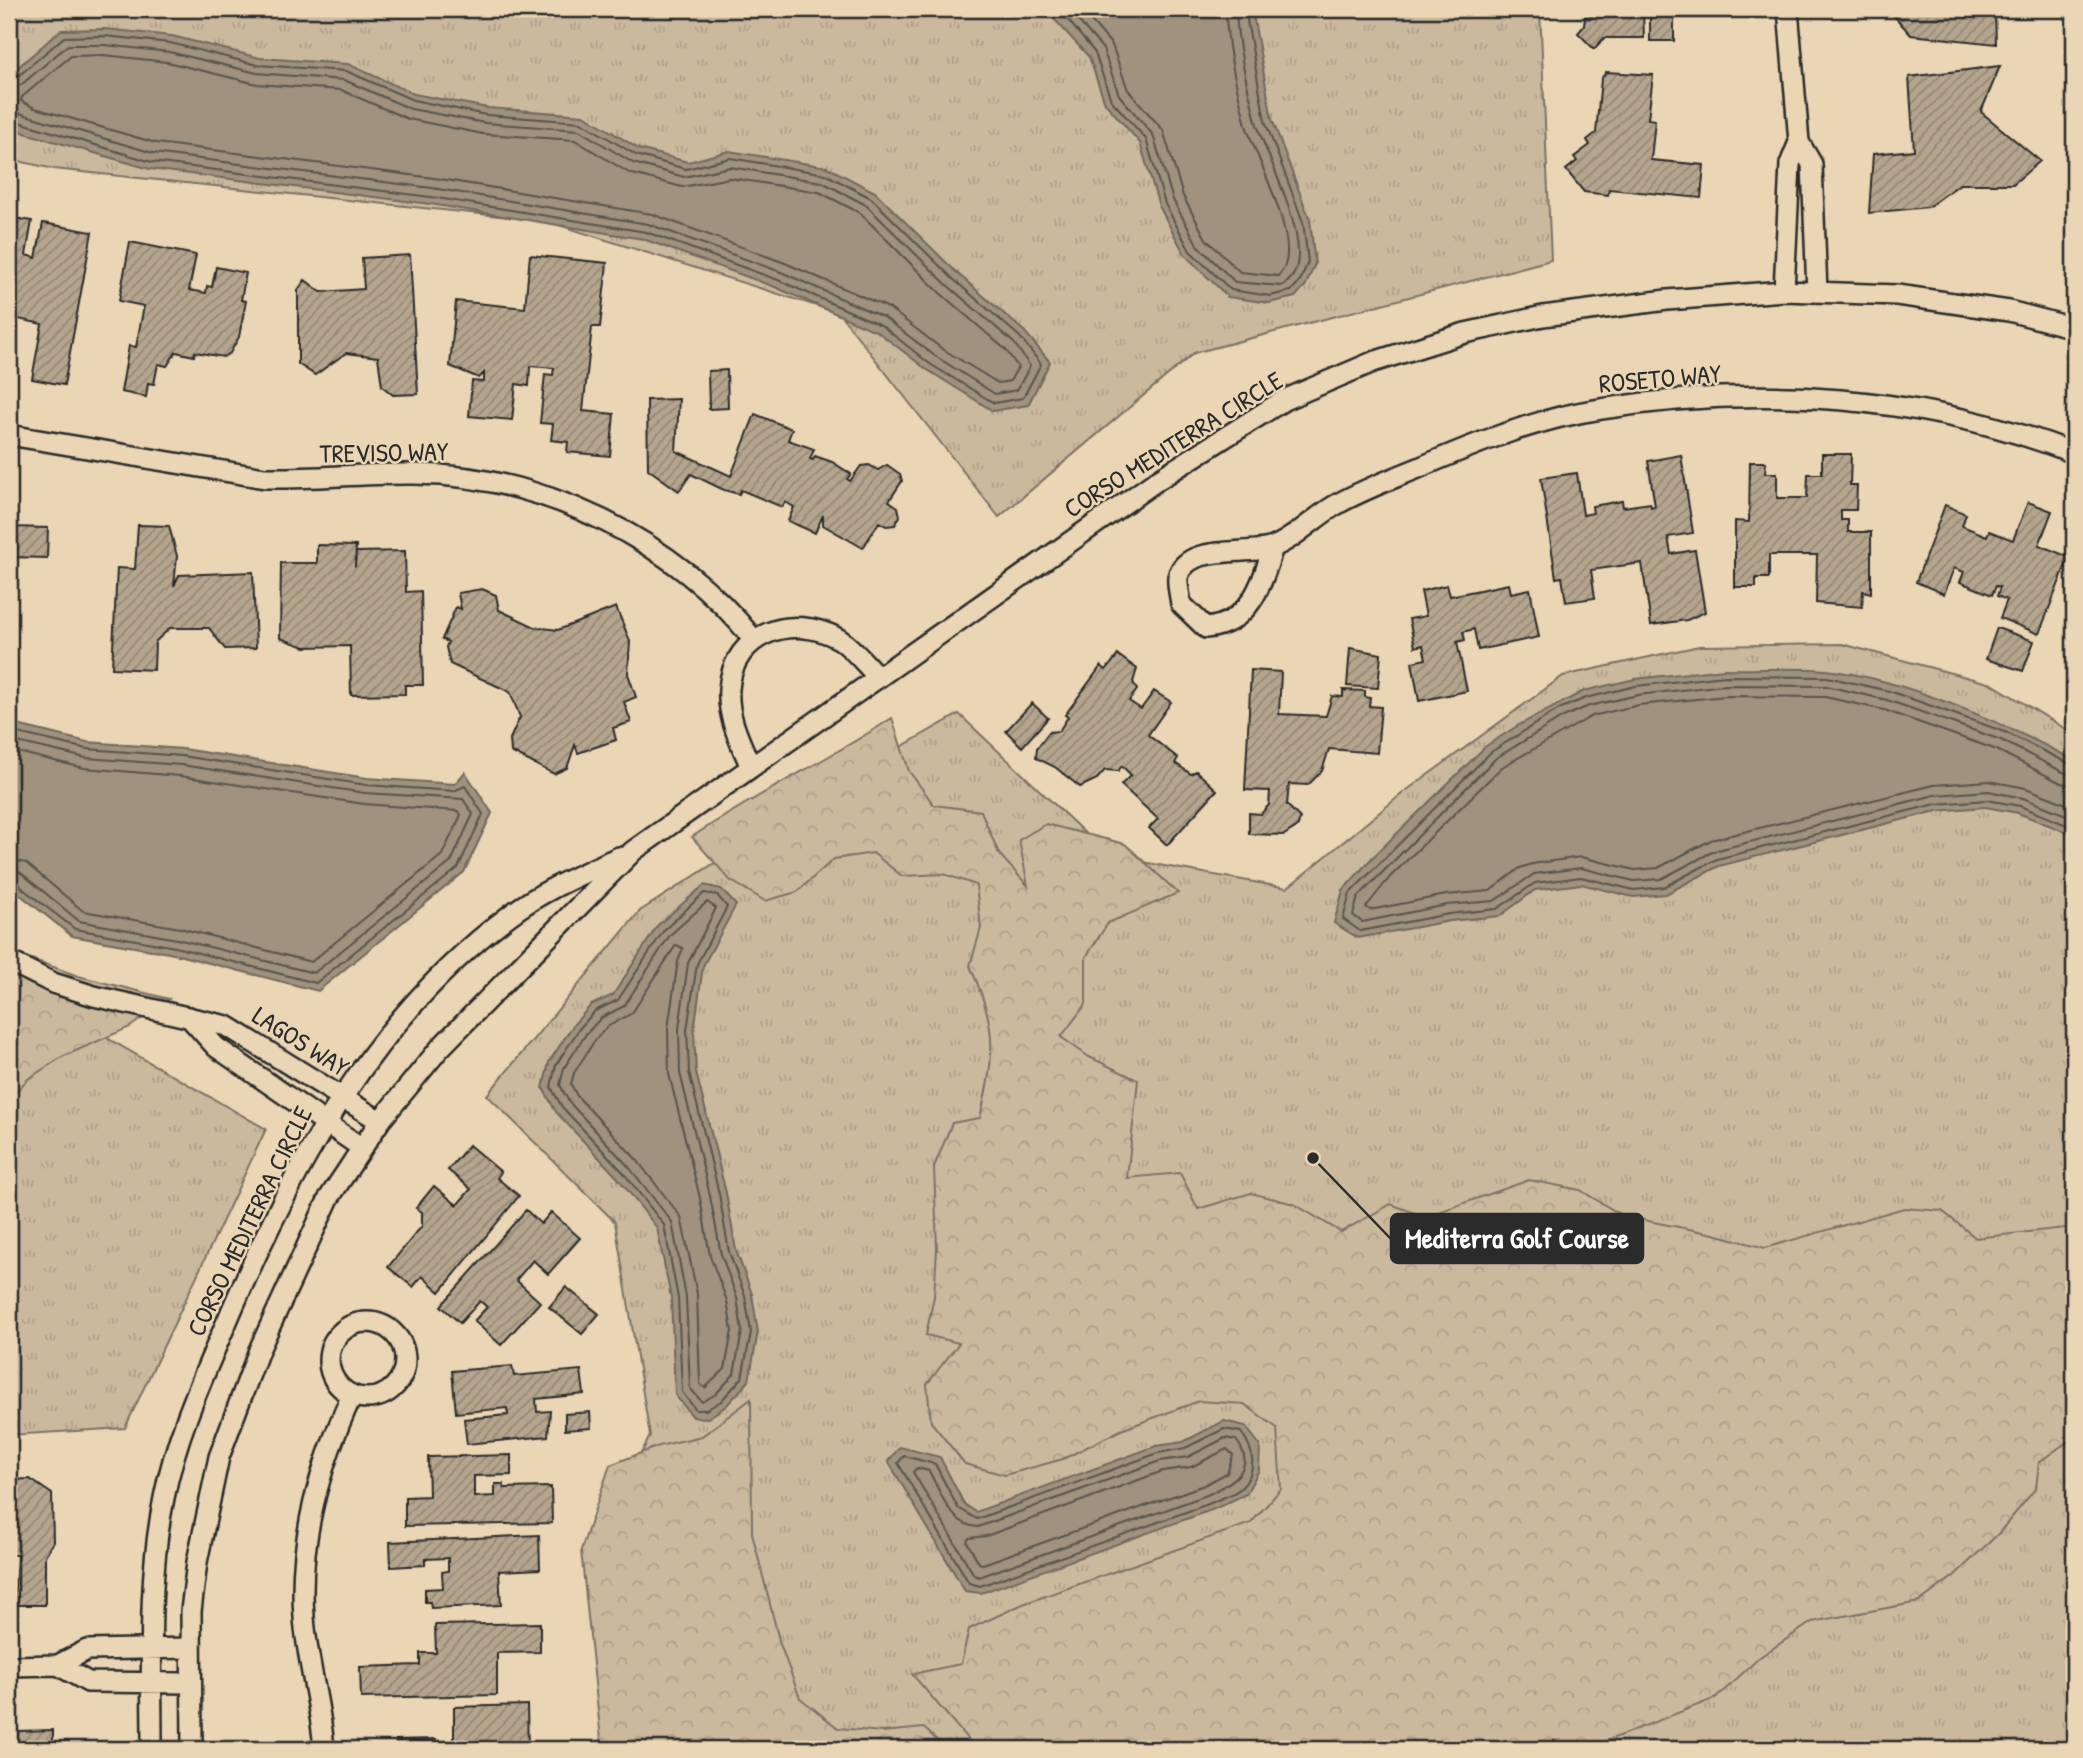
<svg xmlns="http://www.w3.org/2000/svg" width="2083" height="1758" font-family="'Patrick Hand',sans-serif">
  <style>
    .grass { fill: url(#grass-tufts); stroke: #7b7264; stroke-width: 2 }
    .forest { fill: url(#forest-crowns); stroke: #7b7264; stroke-width: 2 }
    .water { fill: #9f927e; stroke: #71695d; stroke-width: 2 }
    .lines { fill: none; stroke-linecap: round; stroke-linejoin: round }
    .shore { stroke: #59544c; stroke-width: 2 }
    .building { fill: url(#building-hatch); stroke: #2b2b2b; stroke-width: 2 }
    .minor-casing { stroke: #2b2b2b; stroke-width: 24 }
    .minor { stroke: #ead5b4; stroke-width: 19 }
    .labels { text-anchor: middle; dominant-baseline: central; stroke-width: 5; stroke-linejoin: round; paint-order: stroke }
    .street-label { font-size: 26px; fill: #2b2b2b; stroke: #ead5b4 }
    .leader { fill: none; stroke: #2b2b2b; stroke-width: 2.5 }
    .callout-dot { fill: #2b2b2b; stroke: #ead5b4; stroke-width: 2.5 }
    .callout { fill: #2b2b2b; stroke: #2b2b2b; stroke-width: 2.5 }
    .callout-label { font-size: 28px; text-anchor: middle; font-weight: bold; fill: #fff }
  </style>
  <defs>
    <pattern id="grass-tufts" width="24" height="20" patternUnits="userSpaceOnUse" patternTransform="scale(1.75)"><rect width="24" height="20" fill="#cbb99e"/><path d="M3 7l-1-3M5 7V3M7 7l1-3M15 17l-1-3M17 17v-4M19 17l1-3" fill="none" stroke="#ae9f88"/></pattern>
    <pattern id="forest-crowns" width="20" height="18" patternUnits="userSpaceOnUse" patternTransform="scale(1.75)"><rect width="20" height="18" fill="#cbb99e"/><path d="M2 6a3 3 0 1 1 6 0M12 15a3 3 0 1 1 6 0" fill="none" stroke="#ae9f88"/></pattern>
    <pattern id="building-hatch" width="6" height="6" patternUnits="userSpaceOnUse" patternTransform="scale(1.75)"><rect width="6" height="6" fill="#b5a58e"/><path d="M-1 1l2-2M0 6l6-6M5 7l2-2" fill="none" stroke="#938774"/></pattern>
  </defs>
  <rect width="100%" height="100%" fill="#ead5b4"/>
  <filter id="ink" filterUnits="userSpaceOnUse"><feTurbulence type="fractalNoise" baseFrequency=".0143" numOctaves="2"/><feDisplacementMap in="SourceGraphic" scale="14" xChannelSelector="R" yChannelSelector="G"/><feConvolveMatrix kernelMatrix="1 2 1 2 8 2 1 2 1" color-interpolation-filters="sRGB"/></filter>
  <g filter="url(#ink)">
    <path class="grass" d="M 9,9 L 1540,9 L 1551,260 L 1194,353 L 999,517 L 839,313 L 546,221 L 54,169 L 9,159 Z
      M 1842,644 L 1992,684 L 2074,734 L 2074,1749 L 603,1749 L 587,1560 L 650,1436 L 615,1222 L 487,1095 L 640,911 L 848,777 L 959,714 L 1109,856 L 1287,888 L 1403,793 L 1563,676 L 1699,646 Z
      M 9,982 L 266,1129 L 125,1428 L 9,1435 Z"/>
    <path class="forest" d="M 892,718 L 909,771 L 934,805 L 981,811 L 999,854 L 1028,886 L 1019,840 L 1046,824 L 1125,844 L 1178,893 L 1108,923 L 1086,957 L 1086,1004 L 1061,1037 L 1089,1057 L 1138,1080 L 1127,1178 L 1180,1173 L 1198,1209 L 1251,1193 L 1294,1204 L 1341,1232 L 1391,1204 L 1425,1217 L 1529,1180 L 1580,1190 L 1623,1216 L 1714,1234 L 1765,1248 L 1904,1208 L 1942,1211 L 1976,1238 L 2074,1227 L 2074,1437 L 2039,1462 L 2036,1488 L 1998,1534 L 1954,1576 L 1919,1602 L 1812,1622 L 1760,1657 L 1716,1698 L 1586,1749 L 976,1749 L 912,1674 L 961,1664 L 969,1629 L 1023,1604 L 1251,1523 L 1281,1489 L 1277,1428 L 1244,1404 L 1199,1401 L 1121,1430 L 1063,1459 L 1005,1475 L 965,1464 L 931,1422 L 927,1384 L 959,1343 L 926,1335 L 934,1296 L 937,1249 L 934,1167 L 952,1123 L 980,1118 C 995,1055 998,1027 970,966 L 981,928 L 976,885 L 944,874 L 902,876 L 873,853 L 834,859 L 797,892 L 765,901 L 730,880 L 692,837 C 757,793 827,761 892,718 Z
      M 9,946 L 15,953 L 78,976 L 169,999 L 130,1027 L 62,1057 L 28,1079 L 9,1099 Z
      M 751,1399 L 752,1533 L 780,1644 L 800,1698 L 838,1728 L 882,1732 L 924,1728 L 946,1749 L 602,1749 L 581,1550 L 610,1465 L 659,1446 L 702,1436 Z"/>
    <path class="water" d="M 1051,9 L 1252,9 L 1272,119 L 1310,220 L 1315,264 L 1306,285 L 1295,297 L 1269,303 L 1228,297 L 1185,255 L 1159,206 L 1140,143 L 1105,103 L 1089,57 L 1055,20 Z
      M 105,29 L 172,36 L 260,58 L 348,64 L 414,94 L 488,108 L 584,115 L 639,149 L 688,162 L 729,151 L 827,167 L 875,192 L 957,273 L 1025,332 L 1050,362 L 1028,405 L 993,411 L 926,369 L 878,332 L 775,287 L 643,239 L 430,204 L 150,169 L 25,133 L 9,124 L 9,75 L 61,30 Z
      M 1724,669 C 1758,670 1793,667 1827,670 C 1905,679 2005,724 2074,760 L 2074,835 L 2018,813 L 1985,807 L 1937,811 L 1719,866 L 1666,894 L 1633,897 L 1581,884 L 1535,890 L 1500,916 L 1450,921 L 1358,938 L 1334,923 L 1343,890 L 1371,859 L 1486,746 L 1517,726 L 1584,691 L 1635,679 Z
      M 9,723 L 87,742 L 183,749 L 367,778 L 455,784 L 465,772 L 492,813 L 464,872 L 318,991 L 174,954 L 72,936 L 18,893 L 9,881 Z
      M 704,885 L 721,889 L 736,905 L 703,966 L 694,1031 L 696,1072 L 726,1193 L 736,1250 L 752,1294 L 758,1332 L 749,1381 L 726,1406 L 708,1418 L 693,1417 L 675,1395 L 671,1298 L 657,1228 L 617,1177 L 556,1112 L 543,1088 L 549,1062 L 574,1024 L 591,1005 L 613,995 L 658,925 Z
      M 1224,1421 L 1245,1426 L 1260,1445 L 1259,1470 L 1246,1494 L 1214,1509 L 981,1593 L 965,1591 L 888,1461 L 900,1447 L 940,1457 L 964,1504 L 976,1512 L 1156,1446 L 1183,1442 Z"/>
    <g class="lines">
      <path class="shore" d="M 1059,9 L 1095,53 L 1111,100 L 1146,139 L 1165,204 L 1190,251 L 1231,290 L 1270,296 L 1291,291 L 1300,281 L 1308,262 L 1303,222 L 1265,121 L 1245,9
        M 1068,9 L 1103,49 L 1119,95 L 1153,135 L 1173,200 L 1198,246 L 1235,282 L 1281,286 C 1328,265 1264,155 1256,121 C 1247,85 1237,46 1236,9
        M 1081,9 L 1112,45 L 1128,90 L 1163,130 L 1183,196 L 1206,239 L 1240,272 L 1278,276 C 1308,251 1255,157 1246,125 C 1237,88 1226,47 1226,9
        M 104,55 L 167,62 L 257,84 L 341,90 L 408,119 L 483,134 L 575,140 L 629,173 L 682,187 L 730,178 L 819,192 L 860,213 L 939,292 L 1006,350 L 1018,367 L 1010,381 L 998,383 L 941,348 L 889,308 L 785,263 L 652,214 L 434,178 L 156,143 L 35,108 L 21,101 L 22,97 L 71,56 Z
        M 9,79 L 16,78 L 64,37 L 105,36 L 170,43 L 258,65 L 346,71 L 413,100 L 486,115 L 581,122 L 636,155 L 686,169 L 730,158 L 825,174 L 871,198 L 952,278 L 1020,337 L 1041,364 L 1023,398 L 994,403 L 930,364 L 881,325 L 778,280 L 646,232 L 431,197 L 152,162 L 9,119
        M 9,88 L 21,85 L 68,45 L 105,45 L 169,52 L 257,73 L 344,80 L 411,109 L 485,123 L 579,130 L 633,163 L 684,177 L 730,167 L 822,182 L 866,205 L 946,284 L 1014,343 L 1030,366 L 1017,390 L 995,394 L 935,356 L 885,318 L 781,272 L 648,224 L 432,188 L 153,153 L 9,110
        M 9,731 L 87,749 L 182,756 L 366,785 L 454,791 L 465,786 L 483,814 L 458,868 L 316,983 L 175,947 L 75,929 L 23,889 L 16,880 L 9,878
        M 9,740 L 86,758 L 181,765 L 365,793 L 463,799 L 473,814 L 451,862 L 314,973 L 177,939 L 79,921 L 20,872 L 9,869
        M 9,750 L 84,768 L 180,776 L 364,804 L 458,811 L 461,815 L 442,855 L 311,962 L 180,928 L 83,911 L 26,863 L 9,859
        M 2074,766 L 2005,732 L 1889,691 L 1827,677 L 1725,676 L 1636,686 L 1586,698 L 1559,709 L 1491,752 L 1350,893 L 1343,919 L 1360,931 L 1449,914 L 1497,909 L 1535,883 L 1581,877 L 1634,890 L 1664,887 L 1717,859 L 1936,804 L 1987,800 L 2020,806 L 2074,828
        M 2074,775 L 2065,773 L 2001,740 L 1887,700 L 1826,686 L 1725,685 L 1638,695 L 1589,706 L 1563,717 L 1496,758 L 1358,897 L 1353,915 L 1362,922 L 1447,905 L 1494,901 L 1534,874 L 1581,868 L 1634,881 L 1661,879 L 1714,851 L 1935,795 L 1988,791 L 2023,798 L 2074,818
        M 2074,785 L 2061,783 L 1997,750 L 1884,710 L 1825,697 L 1726,696 L 1639,705 L 1592,716 L 1502,767 L 1390,877 L 1366,907 L 1370,910 L 1446,895 L 1490,891 L 1520,868 L 1532,864 L 1581,857 L 1635,870 L 1658,868 L 1711,840 L 1934,785 L 1989,781 L 2026,788 L 2074,807
        M 704,893 L 717,895 L 727,907 L 697,964 L 687,1030 L 689,1072 L 719,1194 L 729,1252 L 745,1296 L 751,1332 L 742,1378 L 721,1401 L 706,1410 L 696,1410 L 682,1392 L 678,1298 L 664,1225 L 623,1172 L 562,1107 L 551,1087 L 556,1065 L 579,1029 L 595,1011 L 618,1000 L 664,930 Z
        M 707,902 L 716,908 L 688,963 L 679,1029 L 680,1073 L 710,1196 L 721,1254 L 737,1298 L 742,1331 L 734,1374 L 716,1394 L 702,1402 L 690,1388 L 686,1297 L 672,1222 L 629,1167 L 569,1102 L 560,1085 L 564,1068 L 586,1034 L 601,1018 L 624,1006 L 670,935 Z
        M 676,945 L 683,948 L 678,961 L 668,1028 L 669,1074 L 700,1198 L 710,1256 L 727,1301 L 732,1331 L 725,1369 L 705,1388 L 700,1384 L 697,1294 L 681,1217 L 637,1160 L 577,1096 L 571,1084 L 574,1073 L 595,1040 L 607,1027 L 632,1013 Z
        M 1224,1429 L 1241,1432 C 1254,1449 1258,1471 1241,1488 C 1234,1495 1220,1498 1211,1503 L 980,1586 L 969,1583 L 898,1463 L 904,1456 L 935,1464 L 958,1508 L 977,1519 L 1158,1453 L 1185,1448 Z
        M 1225,1438 L 1236,1440 C 1259,1469 1230,1484 1207,1495 L 979,1577 L 974,1575 L 913,1472 L 917,1468 L 929,1471 C 941,1492 950,1526 978,1527 L 1160,1461 L 1188,1457 Z
        M 1227,1449 L 1233,1455 L 1227,1473 L 1204,1485 L 983,1564 L 979,1563 L 967,1542 L 969,1538 L 986,1536 L 1163,1471 L 1191,1467 Z"/>
    </g>
    <path class="building" d="M 1593,9 L 1640,9 L 1643,12 L 1644,38 L 1604,38 L 1594,49 L 1578,33 L 1584,26 L 1585,16 L 1593,16 Z
      M 1888,9 L 1995,9 L 1996,44 L 1911,35 Z
      M 1650,11 L 1674,11 L 1674,41 L 1650,41 Z
      M 2000,66 L 1981,112 L 2040,161 L 2013,184 L 1960,184 L 1928,207 L 1869,213 L 1873,154 L 1914,150 L 1909,77 Z
      M 1606,72 L 1653,75 L 1648,119 L 1655,120 L 1651,160 L 1704,165 L 1701,198 L 1609,189 L 1608,195 L 1584,192 L 1566,170 L 1577,161 L 1574,157 L 1590,145 L 1587,140 L 1596,133 L 1601,79 Z
      M 9,217 L 32,221 L 26,255 L 36,258 L 43,223 L 92,232 L 64,385 L 32,379 L 42,324 L 9,317 Z
      M 130,242 L 196,255 L 189,290 L 206,293 L 207,286 L 212,287 L 216,267 L 246,273 L 241,300 L 246,301 L 239,337 L 230,353 L 223,357 L 195,352 L 194,356 L 176,352 L 167,366 L 158,364 L 154,384 L 148,383 L 146,397 L 121,392 L 129,346 L 136,347 L 144,306 L 119,301 Z
      M 410,255 L 418,394 L 393,395 L 382,386 L 378,357 L 346,353 L 315,375 L 298,364 L 298,290 L 305,280 L 321,292 L 364,289 L 362,258 Z
      M 530,255 L 607,263 L 600,327 L 592,327 L 583,411 L 614,414 L 610,456 L 567,452 L 568,442 L 551,440 L 553,424 L 540,423 L 545,374 L 553,375 L 554,368 L 530,366 L 529,386 L 516,384 L 512,420 L 469,416 L 472,381 L 484,382 L 484,373 L 479,378 L 450,366 L 456,301 L 525,308 Z
      M 727,370 L 728,408 L 709,409 L 708,371 Z
      M 679,399 L 676,451 L 731,476 L 755,414 L 792,429 L 788,440 L 814,449 L 810,459 L 813,460 L 815,456 L 832,462 L 851,474 L 847,479 L 850,481 L 861,466 L 869,465 L 878,470 L 887,465 L 900,474 L 902,481 L 889,501 L 898,507 L 900,516 L 895,525 L 886,526 L 879,522 L 863,548 L 823,525 L 823,515 L 815,533 L 788,521 L 794,507 L 785,502 L 782,507 L 741,490 L 739,494 L 724,490 L 691,474 L 679,491 L 648,469 L 647,400 Z
      M 1822,454 L 1851,454 L 1850,485 L 1857,485 L 1856,510 L 1841,510 L 1841,520 L 1848,520 L 1848,532 L 1871,532 L 1871,593 L 1863,591 L 1862,607 L 1816,603 L 1817,555 L 1769,555 L 1769,578 L 1756,578 L 1756,587 L 1735,587 L 1735,521 L 1749,522 L 1750,462 L 1766,462 L 1765,473 L 1777,473 L 1777,498 L 1807,498 L 1808,474 L 1822,474 Z
      M 1681,455 L 1693,533 L 1668,537 L 1671,554 L 1695,550 L 1705,612 L 1687,620 L 1651,625 L 1642,563 L 1591,570 L 1595,598 L 1566,602 L 1562,577 L 1556,578 L 1541,478 L 1577,473 L 1583,515 L 1593,513 L 1592,506 L 1622,501 L 1623,507 L 1650,503 L 1651,507 L 1655,506 L 1648,461 Z
      M 2028,502 L 2052,511 L 2039,545 L 2069,557 L 2039,634 L 2000,618 L 2007,600 L 1997,596 L 2000,587 L 1996,586 L 1992,595 L 1960,582 L 1964,572 L 1954,568 L 1944,594 L 1916,582 L 1945,505 L 1966,514 L 1962,526 L 1987,536 L 1989,531 L 2013,540 Z
      M 138,525 L 169,526 L 177,556 L 174,586 L 179,575 L 253,572 L 256,648 L 225,649 L 209,628 L 170,628 L 155,642 L 154,670 L 112,668 L 117,568 L 135,569 Z
      M 9,527 L 48,528 L 47,558 L 9,557 Z
      M 317,545 L 356,546 L 355,567 L 356,552 L 405,551 L 406,592 L 421,591 L 423,685 L 405,685 L 405,694 L 351,695 L 350,646 L 305,647 L 280,638 L 281,563 L 317,563 Z
      M 1509,584 L 1511,593 L 1530,589 L 1539,637 L 1478,650 L 1474,629 L 1463,632 L 1465,640 L 1457,642 L 1467,691 L 1419,701 L 1412,662 L 1426,659 L 1423,645 L 1415,647 L 1409,619 L 1426,616 L 1421,591 L 1447,585 L 1450,596 Z
      M 482,589 L 496,595 L 499,610 L 535,627 L 558,630 L 616,607 L 630,641 L 628,674 L 636,697 L 624,702 L 631,722 L 613,728 L 616,740 L 578,753 L 575,745 L 567,768 L 554,774 L 511,752 L 510,739 L 520,717 L 510,692 L 450,664 L 446,647 L 448,642 L 442,639 L 456,607 L 461,609 L 458,593 Z
      M 1997,628 L 2034,641 L 2023,671 L 1986,659 Z
      M 1350,648 L 1381,654 L 1378,688 L 1347,686 Z
      M 1118,655 L 1137,669 L 1133,682 L 1137,690 L 1129,701 L 1141,709 L 1154,691 L 1171,702 L 1148,735 L 1178,758 L 1175,763 L 1191,774 L 1196,771 L 1217,790 L 1167,845 L 1149,828 L 1158,819 L 1121,785 L 1131,775 L 1122,766 L 1118,771 L 1105,770 L 1097,779 L 1080,787 L 1055,767 L 1036,758 L 1037,748 L 1049,732 L 1059,731 L 1068,717 L 1065,715 L 1101,666 L 1106,670 Z
      M 1251,670 L 1281,672 L 1279,714 L 1326,716 L 1332,696 L 1343,697 L 1343,690 L 1365,691 L 1365,697 L 1370,698 L 1369,706 L 1381,707 L 1377,753 L 1329,749 L 1322,771 L 1308,785 L 1289,784 L 1287,805 L 1300,818 L 1298,826 L 1284,835 L 1249,834 L 1249,813 L 1261,814 L 1269,805 L 1270,791 L 1245,790 Z
      M 1032,703 L 1048,718 L 1022,747 L 1006,731 Z
      M 469,1145 L 501,1172 L 497,1178 L 519,1196 L 440,1292 L 422,1276 L 413,1287 L 388,1267 L 422,1226 L 422,1212 L 416,1208 L 434,1186 L 457,1205 L 471,1189 L 448,1170 Z
      M 526,1210 L 541,1224 L 551,1212 L 580,1238 L 548,1274 L 533,1260 L 516,1280 L 540,1302 L 501,1345 L 474,1321 L 487,1307 L 480,1301 L 460,1323 L 441,1306 Z
      M 566,1287 L 599,1314 L 582,1334 L 549,1307 Z
      M 512,1366 L 514,1376 L 581,1370 L 584,1394 L 536,1399 L 537,1412 L 550,1411 L 548,1436 L 467,1444 L 464,1419 L 508,1415 L 507,1408 L 456,1413 L 452,1371 Z
      M 590,1412 L 591,1428 L 565,1430 L 565,1414 Z
      M 511,1455 L 511,1475 L 474,1476 L 474,1497 L 495,1496 L 495,1484 L 504,1484 L 504,1488 L 551,1487 L 552,1523 L 405,1526 L 405,1497 L 429,1496 L 428,1457 Z
      M 9,1477 L 10,1480 L 30,1479 L 52,1494 L 53,1542 L 45,1556 L 45,1605 L 14,1605 L 17,1555 L 9,1555 Z
      M 539,1535 L 540,1569 L 499,1571 L 501,1605 L 431,1608 L 430,1602 L 425,1602 L 425,1589 L 443,1588 L 442,1572 L 448,1571 L 448,1558 L 425,1559 L 425,1565 L 391,1567 L 390,1542 Z
      M 540,1623 L 540,1652 L 497,1653 L 497,1695 L 361,1698 L 360,1667 L 420,1665 L 420,1653 L 436,1653 L 435,1625 Z
      M 527,1705 L 528,1749 L 396,1749 L 396,1740 L 436,1739 L 436,1743 L 454,1743 L 454,1707 Z
      M 53,1730 L 53,1749 L 17,1749 L 17,1731 Z"/>
    <g class="lines">
      <defs>
        <path id="minor" d="M 1799,142 L 1812,164 L 1817,292
          M 1784,291 L 1790,164 L 1799,142 L 1788,9
          M 9,435 L 265,478 C 315,479 364,473 414,474 C 543,475 674,540 754,640
          M 1273,547 C 1262,584 1250,624 1206,628 L 1181,604 C 1180,596 1177,585 1178,577 C 1186,543 1247,556 1273,547 C 1294,539 1314,518 1334,506 C 1359,491 1389,480 1416,469 C 1474,444 1538,418 1601,409 C 1759,384 1924,395 2074,453
          M 751,767 C 740,742 727,717 729,689 C 733,632 793,613 839,639 C 853,648 866,665 878,677
          M 9,961 L 53,983 L 94,996 L 227,1026 L 380,1121
          M 189,1017 L 216,1047 L 362,1148
          M329 1360a38 38 0 1 1 76 0a38 38 0 1 1-76 0Z
          M 58,1665 L 88,1682 L 191,1683
          M 9,1666 L 58,1665 L 87,1650 L 191,1648
          M 152,1749 C 152,1666 147,1581 164,1498 C 176,1434 205,1373 231,1312 C 295,1162 376,1015 510,915 C 543,890 582,874 619,857
          M 192,1749 L 191,1611 L 197,1562 L 219,1457 L 259,1350 L 329,1198 L 380,1121 L 440,1048 L 633,851 L 1159,479 L 1284,400 L 1373,362 L 1465,333 L 1543,316 L 1667,300 L 1784,291 L 1897,295 L 2009,311 L 2074,328
          M 324,1749 C 321,1705 307,1662 304,1617 C 298,1539 320,1465 352,1395"/>
      </defs>
      <use href="#minor" class="minor-casing"/>
      <use href="#minor" class="minor"/>
    </g>
  </g>
  <g class="labels">
    <g class="street-label">
      <text transform="translate(1660 378) rotate(-5)">ROSETO WAY</text>
      <text transform="translate(1173 444) rotate(-32)">CORSO MEDITERRA CIRCLE</text>
      <text transform="translate(384 452) rotate(-1)">TREVISO WAY</text>
      <text transform="translate(301 1041) rotate(32)">LAGOS WAY</text>
      <text transform="translate(249 1221) rotate(-64)">CORSO MEDITERRA CIRCLE</text>
    </g>
  </g>
  <path class="leader" d="M1313 1158L1391 1239"/>
  <circle class="callout-dot" cx="1313" cy="1158" r="7"/>
  <rect class="callout" x="1391" y="1214" width="252" height="49" rx="7"/>
  <g class="callout-label">
    <text x="1517" y="1248">Mediterra Golf Course</text>
  </g>
  <rect width="2083" height="1758" fill="none" stroke="#ead5b4" stroke-width="35"/>
  <rect x="18" y="18" width="2048" height="1723" fill="none" stroke="#2b2b2b" stroke-width="2.5" filter="url(#ink)"/>
</svg>
